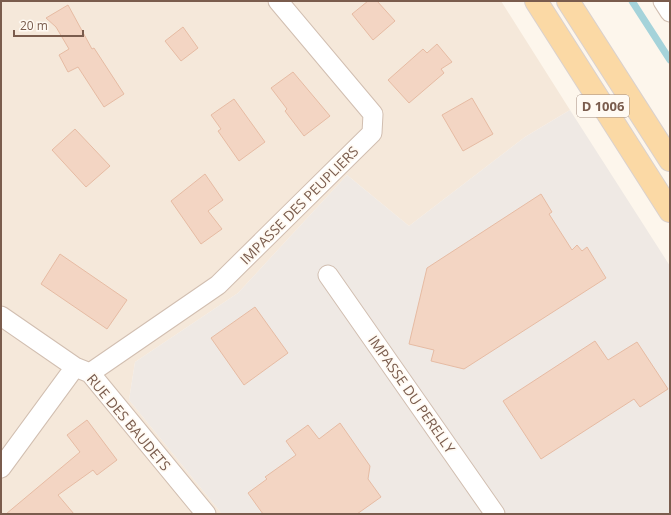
<svg xmlns="http://www.w3.org/2000/svg" width="671" height="515" font-family="'Open Sans',sans-serif">
  <style>
    .residential { fill: #f5e8da }
    .industrial { fill: #efe9e4 }
    .lines { fill: none; stroke-linecap: round; stroke-linejoin: round }
    .stream { stroke: #a5d3da; stroke-width: 7 }
    .building { fill: #f3d5c3; stroke: #e6bba3 }
    .street-casing { stroke: #d1beb0; stroke-width: 21 }
    .primary-casing { stroke: #dad1cd; stroke-width: 24 }
    .street { stroke: #fff; stroke-width: 19 }
    .primary { stroke: #fbd9a5; stroke-width: 22 }
    .labels { text-anchor: middle; dominant-baseline: central; stroke-width: 3.5; stroke-linejoin: round; paint-order: stroke }
    .shield { fill: #fffaf3; stroke: #a28b7f; stroke-width: 1 }
    .shield-label { font-size: 13px; font-weight: bold; fill: #7a5c4d }
    .street-label { font-size: 14px; fill: #7a5c4d; stroke: #fffaf3 }
  </style>
  <rect width="100%" height="100%" fill="#fdf6ec"/>
  <path class="residential" d="M 1,1 L 501,1 L 570,110 L 525,137 L 409,226 L 347,175 L 238,293 L 135,362 L 129,400 L 222,514 L 1,514 Z"/>
  <path class="industrial" d="M 570,110 L 670,266 L 670,514 L 222,514 L 129,400 L 135,362 L 238,293 L 347,175 L 409,226 L 525,137 Z"/>
  <g class="lines">
    <path class="stream" d="M 632,1 L 670,60"/>
  </g>
  <path class="building" d="M 368,1 L 377,1 L 395,21 L 373,40 L 352,14 Z
    M 68,5 L 92,49 L 94,48 L 124,94 L 104,107 L 78,67 L 68,72 L 59,55 L 69,49 L 56,27 L 46,18 Z
    M 183,27 L 198,48 L 181,61 L 165,41 Z
    M 437,44 L 452,62 L 441,69 L 444,73 L 409,103 L 388,80 L 423,49 L 427,53 Z
    M 293,72 L 330,116 L 304,136 L 285,111 L 287,109 L 271,88 Z
    M 472,98 L 493,134 L 463,151 L 442,115 Z
    M 234,99 L 265,142 L 239,161 L 218,131 L 221,129 L 211,115 Z
    M 75,129 L 110,166 L 86,187 L 52,150 Z
    M 205,174 L 223,200 L 208,211 L 222,229 L 201,244 L 171,201 Z
    M 541,194 L 552,212 L 549,214 L 572,250 L 577,245 L 582,251 L 587,247 L 606,278 L 464,369 L 431,361 L 434,350 L 409,344 L 427,268 Z
    M 60,254 L 127,300 L 107,329 L 41,284 Z
    M 255,307 L 288,353 L 244,385 L 211,338 Z
    M 595,341 L 608,360 L 637,342 L 668,389 L 640,407 L 634,399 L 541,459 L 503,401 Z
    M 87,420 L 117,460 L 97,475 L 93,470 L 58,495 L 74,514 L 6,514 L 80,452 L 67,435 Z
    M 340,423 L 370,466 L 368,479 L 381,497 L 357,514 L 263,514 L 248,493 L 267,479 L 265,477 L 296,455 L 286,441 L 308,425 L 319,439 Z"/>
  <g class="lines">
    <defs>
      <path id="street" d="M 663,1 L 670,12
        M 328,275 L 495,514
        M 1,316 L 75,367 L 90,373 L 206,514
        M 90,373 L 218,285 L 372,133 L 373,114 L 278,1
        M 1,468 L 75,367"/>
      <path id="primary" d="M 536,1 L 670,211
        M 568,1 L 670,160"/>
    </defs>
    <use href="#street" class="street-casing"/>
    <use href="#primary" class="primary-casing"/>
    <use href="#street" class="street"/>
    <use href="#primary" class="primary"/>
  </g>
  <g class="labels">
    <rect class="shield" x="577" y="95" width="52" height="22" rx="3"/>
    <g class="shield-label">
      <text x="603" y="106">D 1006</text>
    </g>
    <g class="street-label">
      <text transform="translate(299 205) rotate(-45)">IMPASSE DES PEUPLIERS</text>
      <text transform="translate(412 394) rotate(55)">IMPASSE DU PERELLY</text>
      <text transform="translate(129 422) rotate(50)">RUE DES BAUDETS</text>
    </g>
  </g>
  <rect width="671" height="515" fill="none" stroke="#7a5c4d" stroke-width="4"/>
  <path d="M14 30v6h69v-6" fill="none" stroke="#7a5c4d" stroke-width="2"/>
  <text x="20" y="30" font-size="12" fill="#7a5c4d" stroke="#fffaf3" stroke-width="3" paint-order="stroke">20 m</text>
</svg>
